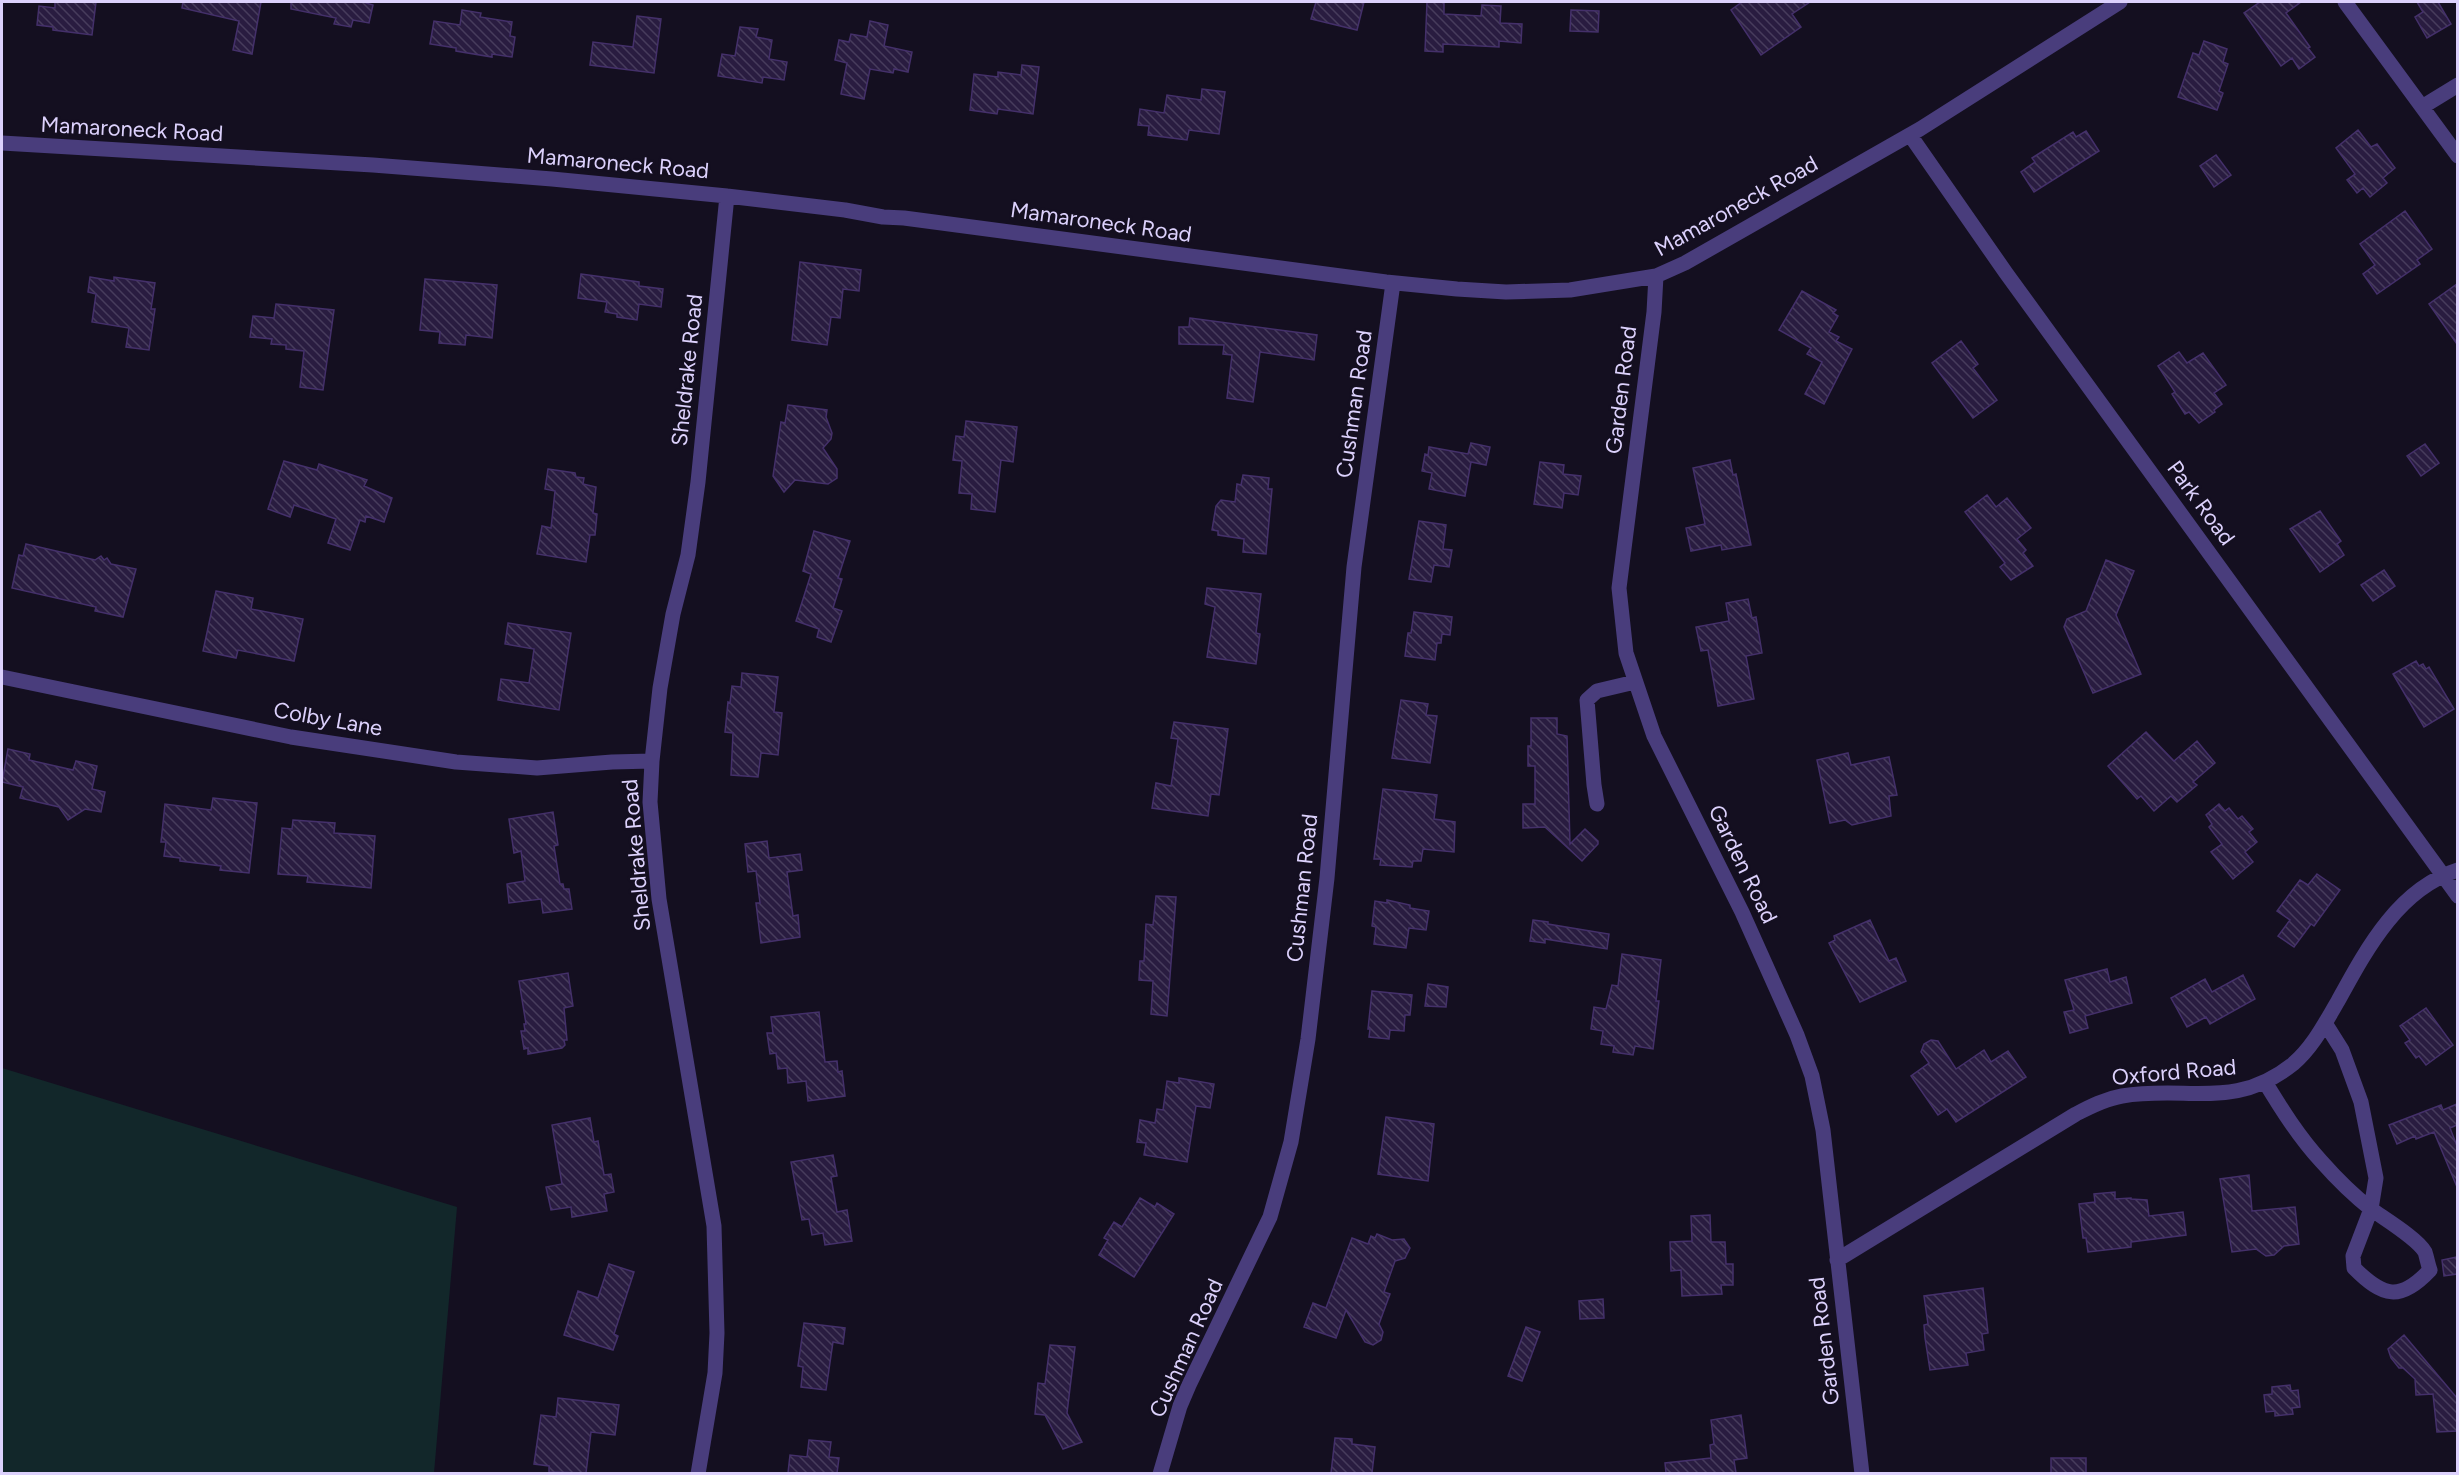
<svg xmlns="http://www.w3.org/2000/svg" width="2459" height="1475" font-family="Figtree,sans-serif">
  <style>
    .green { fill: #12272a }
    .building { fill: url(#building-back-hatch); stroke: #44306a; stroke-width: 1.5 }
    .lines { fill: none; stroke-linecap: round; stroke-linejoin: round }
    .minor { stroke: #493d7c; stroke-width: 15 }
    .labels { text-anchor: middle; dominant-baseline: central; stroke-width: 5; stroke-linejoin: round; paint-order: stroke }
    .street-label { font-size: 22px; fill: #dcd1fc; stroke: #140f20 }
  </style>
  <defs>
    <pattern id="building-back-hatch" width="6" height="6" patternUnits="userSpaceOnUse" patternTransform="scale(1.5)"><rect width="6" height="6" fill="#291c40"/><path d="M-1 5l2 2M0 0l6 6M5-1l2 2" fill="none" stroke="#473c5c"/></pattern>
  </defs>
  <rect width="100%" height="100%" fill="#140f20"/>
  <path class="green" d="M 2,1068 L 457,1207 L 434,1473 L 2,1473 Z"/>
  <path class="building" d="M 55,2 L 96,2 L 92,35 L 53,30 L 53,27 L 37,25 L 39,6 L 55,8 Z
    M 183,2 L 261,2 L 252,54 L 233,50 L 239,21 L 182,8 Z
    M 291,2 L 366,2 L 366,3 L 373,5 L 369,23 L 353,20 L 351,27 L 334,24 L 336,18 L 291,9 Z
    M 1316,2 L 1364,2 L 1357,30 L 1311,19 Z
    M 1427,2 L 1444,2 L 1444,14 L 1481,16 L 1482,5 L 1501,6 L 1500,23 L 1522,24 L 1521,43 L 1499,41 L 1499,47 L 1443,44 L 1443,52 L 1425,51 Z
    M 1742,2 L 1810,2 L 1792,14 L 1801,27 L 1761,55 L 1731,10 Z
    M 2260,2 L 2301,2 L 2286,13 L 2310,47 L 2308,48 L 2315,57 L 2299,69 L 2292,58 L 2281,66 L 2244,13 Z
    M 2417,2 L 2438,2 L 2451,24 L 2427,38 L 2415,17 L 2423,12 Z
    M 462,10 L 481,13 L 480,17 L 512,22 L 510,36 L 515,37 L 512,57 L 492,54 L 492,57 L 456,51 L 456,48 L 430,44 L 434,21 L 460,25 Z
    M 1571,10 L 1599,11 L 1598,32 L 1570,31 Z
    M 637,16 L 661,19 L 654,73 L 590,65 L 593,42 L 633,47 Z
    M 870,21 L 888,25 L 884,46 L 912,52 L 908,72 L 894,69 L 893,73 L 870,69 L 864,99 L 841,94 L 847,63 L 835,60 L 839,40 L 849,42 L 851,34 L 867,37 Z
    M 740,27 L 758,29 L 756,37 L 772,40 L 769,59 L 787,62 L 784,80 L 763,77 L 762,83 L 718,76 L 722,54 L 735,56 Z
    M 2204,41 L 2227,49 L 2223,62 L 2228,64 L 2219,91 L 2223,93 L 2217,110 L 2178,97 L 2193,53 L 2199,55 Z
    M 1022,65 L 1039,67 L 1033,114 L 998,109 L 997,114 L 970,110 L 974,74 L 998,77 L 998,72 L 1021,75 Z
    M 1202,89 L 1225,92 L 1219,134 L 1189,130 L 1187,140 L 1148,135 L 1149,126 L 1138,125 L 1140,109 L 1164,113 L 1167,95 L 1201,100 Z
    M 2358,130 L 2371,147 L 2377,144 L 2395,168 L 2383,178 L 2387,183 L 2370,197 L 2363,188 L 2357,193 L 2347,180 L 2355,174 L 2336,148 Z
    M 2086,131 L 2099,151 L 2034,192 L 2021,172 L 2035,162 L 2032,158 L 2073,132 L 2076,137 Z
    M 2216,155 L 2231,175 L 2214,187 L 2200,166 Z
    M 2405,211 L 2432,249 L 2417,260 L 2420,264 L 2377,294 L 2363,274 L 2375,265 L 2360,244 Z
    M 800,262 L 861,270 L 859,291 L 843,289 L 840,318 L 831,317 L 827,345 L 792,340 Z
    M 581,274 L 639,282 L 639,286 L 663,289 L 661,307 L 639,304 L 637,320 L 617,317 L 617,314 L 605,312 L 607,302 L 578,298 Z
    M 90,277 L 114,281 L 114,277 L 155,283 L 151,309 L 155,309 L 149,350 L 126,347 L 129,328 L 92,322 L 96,294 L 88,292 Z
    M 425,279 L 497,285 L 492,338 L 466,335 L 465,345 L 439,343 L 440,332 L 420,330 Z
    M 2457,284 L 2457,344 L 2429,304 Z
    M 1802,291 L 1836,310 L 1833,313 L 1838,316 L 1829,332 L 1839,337 L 1836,341 L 1852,349 L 1824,404 L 1805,394 L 1822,362 L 1807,354 L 1811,348 L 1779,330 Z
    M 276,304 L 334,310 L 323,390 L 300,387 L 304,351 L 286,349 L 286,345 L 271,344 L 272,339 L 250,337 L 253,316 L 274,318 Z
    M 1190,318 L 1317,335 L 1314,360 L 1260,352 L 1253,402 L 1227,398 L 1232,355 L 1223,354 L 1224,345 L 1179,344 L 1179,327 L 1189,327 Z
    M 1961,341 L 1978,364 L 1973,368 L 1997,400 L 1973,418 L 1932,363 Z
    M 2179,352 L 2187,363 L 2203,353 L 2226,385 L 2214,393 L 2222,404 L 2214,410 L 2215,412 L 2199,423 L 2189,412 L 2185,414 L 2172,394 L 2175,392 L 2158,366 Z
    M 788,405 L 827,410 L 826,417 L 832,433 L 831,439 L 823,448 L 837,469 L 837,478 L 828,484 L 795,480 L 784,492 L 773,476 L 781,422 L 785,423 Z
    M 966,421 L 1017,427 L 1013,462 L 1001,460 L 995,512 L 971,509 L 972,494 L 959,493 L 962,461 L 953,460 L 956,436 L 964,437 Z
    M 1471,443 L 1490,447 L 1486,465 L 1471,462 L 1465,496 L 1429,489 L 1432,473 L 1422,471 L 1425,454 L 1428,455 L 1429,447 L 1468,454 Z
    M 2425,444 L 2439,463 L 2421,476 L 2407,456 Z
    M 1730,460 L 1733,475 L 1736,474 L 1751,545 L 1722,550 L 1721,545 L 1691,551 L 1686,528 L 1705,524 L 1693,468 Z
    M 284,461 L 317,470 L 319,464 L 367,480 L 364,486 L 392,498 L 384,522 L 366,516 L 365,522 L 360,520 L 350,550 L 328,543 L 336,519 L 294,505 L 290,517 L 268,509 Z
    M 1540,462 L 1564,465 L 1563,474 L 1581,476 L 1578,495 L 1564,493 L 1562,508 L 1534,504 Z
    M 548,469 L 575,473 L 576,477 L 584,478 L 583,484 L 596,487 L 593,513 L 597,514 L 595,535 L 590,535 L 586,562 L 537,554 L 542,526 L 551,528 L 555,491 L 545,489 Z
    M 1243,475 L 1269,478 L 1268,489 L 1272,489 L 1266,554 L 1243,552 L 1244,539 L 1218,535 L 1218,531 L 1212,530 L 1216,506 L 1221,500 L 1235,502 L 1237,484 L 1241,485 Z
    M 1987,495 L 1996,507 L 2007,498 L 2031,528 L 2017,539 L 2026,550 L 2023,553 L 2033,566 L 2011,580 L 2000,567 L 2005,563 L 1965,512 Z
    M 2320,511 L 2341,541 L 2337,544 L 2344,555 L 2320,572 L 2290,529 Z
    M 1419,521 L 1446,525 L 1443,549 L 1452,550 L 1449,567 L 1434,565 L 1431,582 L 1409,579 Z
    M 814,531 L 850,541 L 838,578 L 842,579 L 833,608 L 842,611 L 831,642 L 817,637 L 819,629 L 796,621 L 811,574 L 803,571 Z
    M 26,544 L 95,560 L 101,556 L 104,560 L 107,558 L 111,564 L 136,569 L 123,617 L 95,611 L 96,607 L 12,588 L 19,555 L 23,556 Z
    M 2106,560 L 2134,571 L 2116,615 L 2141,674 L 2093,693 L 2064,627 L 2067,619 L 2086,611 Z
    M 2384,570 L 2395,586 L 2373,601 L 2361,585 Z
    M 1207,588 L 1261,594 L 1256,633 L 1260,634 L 1256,664 L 1207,657 L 1215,607 L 1205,604 Z
    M 216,591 L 253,598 L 251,609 L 303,619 L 294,661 L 238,650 L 236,658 L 203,651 Z
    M 1748,599 L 1752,618 L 1756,617 L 1762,653 L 1746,656 L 1754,699 L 1718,706 L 1708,650 L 1701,651 L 1696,627 L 1729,621 L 1726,603 Z
    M 1414,612 L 1452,617 L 1450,635 L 1442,634 L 1441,643 L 1437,643 L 1435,660 L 1405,656 L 1408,633 L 1411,633 Z
    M 508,623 L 571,633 L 559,710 L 498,700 L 501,679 L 529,683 L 534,649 L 505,644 Z
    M 2416,661 L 2419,666 L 2423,664 L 2426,669 L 2429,667 L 2454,709 L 2424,727 L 2393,674 Z
    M 742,673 L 778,677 L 774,712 L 782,713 L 778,755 L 761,753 L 758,777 L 731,775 L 733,733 L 725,732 L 728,702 L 730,703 L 732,686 L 741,687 Z
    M 1401,700 L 1428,704 L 1426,715 L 1437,716 L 1430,763 L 1392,758 Z
    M 1531,718 L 1557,718 L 1557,734 L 1567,736 L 1570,844 L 1585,829 L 1598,841 L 1598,844 L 1582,861 L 1545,827 L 1523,828 L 1523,804 L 1535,804 L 1535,766 L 1528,766 L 1528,746 L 1531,746 Z
    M 1174,722 L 1228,729 L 1219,795 L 1211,794 L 1208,816 L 1152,808 L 1156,783 L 1171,786 L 1178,739 L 1171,738 Z
    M 2146,732 L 2174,761 L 2197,741 L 2215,763 L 2193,782 L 2197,785 L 2177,802 L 2171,796 L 2154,811 L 2141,796 L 2137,799 L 2108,766 Z
    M 8,749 L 30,754 L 29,760 L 73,770 L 76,761 L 97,766 L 92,789 L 105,792 L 101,812 L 85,809 L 68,820 L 59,807 L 20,798 L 23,787 L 2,782 Z
    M 1848,753 L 1851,765 L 1889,757 L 1897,795 L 1889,796 L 1891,816 L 1852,825 L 1845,820 L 1830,823 L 1817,760 Z
    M 1383,789 L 1437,795 L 1434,819 L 1455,822 L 1454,852 L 1423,849 L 1421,861 L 1413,861 L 1412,867 L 1380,865 L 1381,859 L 1374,859 Z
    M 213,798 L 257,803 L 249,873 L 220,870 L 221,866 L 180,861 L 180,858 L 164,856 L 166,842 L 161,842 L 165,804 L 211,810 Z
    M 2219,804 L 2225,811 L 2229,808 L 2238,819 L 2242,816 L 2253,829 L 2249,832 L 2257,842 L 2245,852 L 2253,862 L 2233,879 L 2211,852 L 2222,844 L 2209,827 L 2212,824 L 2206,815 Z
    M 553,812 L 558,845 L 554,846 L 560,884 L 563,884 L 564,889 L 569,889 L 572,909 L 543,913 L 541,899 L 509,903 L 507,884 L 525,881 L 521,851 L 514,853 L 509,819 Z
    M 293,820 L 335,823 L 334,833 L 375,836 L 371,888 L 307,882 L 308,876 L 278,874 L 282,828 L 292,829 Z
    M 767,841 L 769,858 L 800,854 L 802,870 L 787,872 L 793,916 L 798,915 L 800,937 L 761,943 L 756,903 L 760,903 L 756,871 L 748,872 L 745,844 Z
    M 2317,874 L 2340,890 L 2314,926 L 2311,924 L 2294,947 L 2278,936 L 2290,920 L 2277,911 L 2300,880 L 2308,885 Z
    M 1156,896 L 1176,897 L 1167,1016 L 1151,1014 L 1153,981 L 1139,980 L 1140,961 L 1144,961 L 1146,924 L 1153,925 Z
    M 1387,900 L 1410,905 L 1410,908 L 1429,911 L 1426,930 L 1409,928 L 1406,948 L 1374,944 L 1376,927 L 1372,926 L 1375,901 L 1387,903 Z
    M 1533,920 L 1548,922 L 1548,924 L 1609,934 L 1607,949 L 1545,939 L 1545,943 L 1530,941 Z
    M 1870,920 L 1889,961 L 1896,958 L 1906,981 L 1860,1002 L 1829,943 L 1835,940 L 1834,936 Z
    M 1622,954 L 1661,960 L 1656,1001 L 1659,1001 L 1653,1049 L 1635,1046 L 1633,1055 L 1613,1052 L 1614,1046 L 1601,1044 L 1603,1031 L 1591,1029 L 1594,1007 L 1606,1009 L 1612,985 L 1618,986 Z
    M 2107,969 L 2110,982 L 2126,977 L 2132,1003 L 2085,1016 L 2088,1028 L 2070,1033 L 2064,1012 L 2074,1010 L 2065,980 Z
    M 568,973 L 573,1006 L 564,1008 L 567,1040 L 564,1040 L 565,1045 L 562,1048 L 528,1054 L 528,1048 L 524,1049 L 521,1031 L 525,1031 L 524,1024 L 526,1024 L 519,981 Z
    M 2243,975 L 2255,999 L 2210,1024 L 2206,1017 L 2187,1027 L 2171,998 L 2205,979 L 2212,992 Z
    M 1428,984 L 1448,987 L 1446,1007 L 1425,1006 Z
    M 1372,991 L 1412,995 L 1410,1015 L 1405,1015 L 1404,1031 L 1390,1030 L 1389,1039 L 1369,1037 L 1370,1029 L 1368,1029 Z
    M 2426,1008 L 2453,1045 L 2426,1065 L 2419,1056 L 2416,1058 L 2405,1043 L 2410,1040 L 2400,1026 Z
    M 819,1012 L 825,1062 L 837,1061 L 838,1072 L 842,1071 L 845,1096 L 808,1101 L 806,1081 L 788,1083 L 787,1068 L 778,1069 L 776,1053 L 770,1054 L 767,1033 L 773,1033 L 771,1017 Z
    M 1931,1040 L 1938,1041 L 1956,1069 L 1984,1050 L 1991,1062 L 2008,1051 L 2026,1077 L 1956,1122 L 1947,1109 L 1938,1115 L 1911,1076 L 1929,1063 L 1921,1052 L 1924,1044 Z
    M 1179,1078 L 1214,1084 L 1210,1108 L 1196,1106 L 1187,1162 L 1144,1155 L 1146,1143 L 1137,1142 L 1140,1120 L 1155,1123 L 1157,1109 L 1163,1110 L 1167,1081 L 1179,1083 Z
    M 2457,1104 L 2457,1125 L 2450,1128 L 2457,1146 L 2457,1187 L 2434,1132 L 2416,1139 L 2415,1136 L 2397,1144 L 2389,1125 L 2441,1105 L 2443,1110 Z
    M 1386,1117 L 1434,1124 L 1428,1181 L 1378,1174 Z
    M 590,1118 L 594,1142 L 598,1141 L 604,1175 L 611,1174 L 614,1192 L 604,1194 L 607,1211 L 572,1217 L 571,1207 L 551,1210 L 546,1187 L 562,1184 L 552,1125 Z
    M 833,1155 L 837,1176 L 831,1177 L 837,1212 L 847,1210 L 852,1241 L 825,1245 L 823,1233 L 812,1235 L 809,1219 L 802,1220 L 791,1162 Z
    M 2249,1175 L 2252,1211 L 2295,1207 L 2299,1244 L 2284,1246 L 2274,1255 L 2266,1256 L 2256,1249 L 2232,1252 L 2220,1179 Z
    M 2115,1192 L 2115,1199 L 2131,1198 L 2131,1199 L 2147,1200 L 2149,1216 L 2183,1212 L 2186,1235 L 2131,1242 L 2131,1247 L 2088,1252 L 2086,1238 L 2083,1238 L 2079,1204 L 2095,1202 L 2094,1194 Z
    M 1140,1198 L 1155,1207 L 1157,1203 L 1174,1214 L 1134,1277 L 1099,1255 L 1108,1240 L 1104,1238 L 1114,1222 L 1122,1227 Z
    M 1710,1215 L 1711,1242 L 1725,1242 L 1726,1264 L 1733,1264 L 1733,1285 L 1721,1285 L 1722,1294 L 1682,1296 L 1681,1270 L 1671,1271 L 1670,1242 L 1692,1241 L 1691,1216 Z
    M 1377,1234 L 1392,1240 L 1404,1239 L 1410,1248 L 1405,1258 L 1395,1261 L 1384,1292 L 1390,1294 L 1379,1324 L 1383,1332 L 1381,1340 L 1373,1345 L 1365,1342 L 1346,1310 L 1336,1338 L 1304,1327 L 1313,1303 L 1326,1308 L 1352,1238 L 1368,1244 L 1371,1236 L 1375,1238 Z
    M 2457,1257 L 2457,1274 L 2444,1276 L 2442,1260 Z
    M 609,1264 L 634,1272 L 614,1334 L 618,1336 L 613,1350 L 564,1335 L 578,1291 L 598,1298 Z
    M 1983,1288 L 1988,1333 L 1982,1334 L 1984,1350 L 1966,1353 L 1968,1365 L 1930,1370 L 1925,1338 L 1924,1325 L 1928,1324 L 1924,1296 Z
    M 1603,1299 L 1604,1318 L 1580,1319 L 1579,1301 Z
    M 804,1323 L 845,1328 L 843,1344 L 833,1342 L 826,1390 L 801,1387 L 803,1367 L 798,1366 Z
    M 1526,1327 L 1540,1332 L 1522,1381 L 1508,1376 Z
    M 2404,1335 L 2457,1398 L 2457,1431 L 2437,1432 L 2433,1394 L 2416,1395 L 2415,1379 L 2403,1368 L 2399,1368 L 2391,1358 L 2388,1349 Z
    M 1050,1345 L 1075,1347 L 1067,1413 L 1082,1442 L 1063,1449 L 1045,1415 L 1035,1414 L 1038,1383 L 1045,1384 Z
    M 2290,1385 L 2291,1391 L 2298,1390 L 2300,1407 L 2292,1408 L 2293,1414 L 2275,1416 L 2275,1411 L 2266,1412 L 2264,1395 L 2272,1394 L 2272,1387 Z
    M 558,1398 L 619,1405 L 615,1435 L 591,1432 L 586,1473 L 549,1472 L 549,1466 L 534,1464 L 541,1415 L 556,1417 Z
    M 1741,1415 L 1747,1458 L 1734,1460 L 1736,1473 L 1666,1473 L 1665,1463 L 1711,1458 L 1710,1445 L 1714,1444 L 1711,1420 Z
    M 1335,1438 L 1352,1439 L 1352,1444 L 1375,1447 L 1372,1473 L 1331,1473 Z
    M 809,1440 L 831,1442 L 829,1457 L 839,1458 L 837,1473 L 788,1473 L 790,1455 L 807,1457 Z
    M 2051,1458 L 2086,1458 L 2086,1473 L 2051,1473 Z"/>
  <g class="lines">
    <path class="minor" d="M 2345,2 L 2458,156
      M 2422,107 L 2458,85
      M 1910,135 L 2006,273 L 2458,896
      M 2,143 L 373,165 L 552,179 L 727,196 L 845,210 L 883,217 L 904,218 L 1386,282 L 1457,289 L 1506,292 L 1570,290 L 1656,276 L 1685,263 L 1920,129 L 2120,2
      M 1656,276 L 1654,312 L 1619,588 L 1626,653 L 1654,736 L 1742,912 L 1797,1035 L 1812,1076 L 1823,1130 L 1862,1474
      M 2,677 L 291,737 L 456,762 L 537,768 L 612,762 L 652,761
      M 1597,804 L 1594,785 L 1587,700 L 1597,691 L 1635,682
      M 2265,1082 C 2282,1110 2299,1137 2321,1161 C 2336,1178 2353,1195 2371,1209 C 2385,1219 2418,1239 2425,1252 C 2427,1258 2428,1265 2430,1270 C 2400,1302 2383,1297 2354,1268 L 2353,1256 L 2371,1209 L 2376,1178 L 2361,1102 L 2342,1050 L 2325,1023
      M 1837,1260 L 2076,1114 C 2091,1106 2105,1099 2122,1096 C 2188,1085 2234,1111 2293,1064 C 2313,1047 2325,1023 2338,1001 C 2366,950 2398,889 2458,870
      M 698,1474 L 715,1373 L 717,1333 L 714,1226 L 659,899 L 650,802 L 652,761 L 660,688 L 673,614 L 688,555 L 698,482 L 727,196
      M 1160,1474 L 1180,1406 L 1189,1385 L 1270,1217 L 1291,1142 L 1308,1039 L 1327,878 L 1354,567 L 1393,283"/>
  </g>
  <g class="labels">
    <g class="street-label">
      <text transform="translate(132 129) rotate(3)">Mamaroneck Road</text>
      <text transform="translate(618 163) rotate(5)">Mamaroneck Road</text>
      <text transform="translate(1736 206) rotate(-29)">Mamaroneck Road</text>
      <text transform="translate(1101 222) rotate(8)">Mamaroneck Road</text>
      <text transform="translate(687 370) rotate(-84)">Sheldrake Road</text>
      <text transform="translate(1621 390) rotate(-83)">Garden Road</text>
      <text transform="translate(1354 404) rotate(-82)">Cushman Road</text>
      <text transform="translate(2201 503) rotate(54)">Park Road</text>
      <text transform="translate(328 719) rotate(10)">Colby Lane</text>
      <text transform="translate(636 855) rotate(-95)">Sheldrake Road</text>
      <text transform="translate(1743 864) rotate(64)">Garden Road</text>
      <text transform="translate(1302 888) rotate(-84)">Cushman Road</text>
      <text transform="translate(2174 1072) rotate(-5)">Oxford Road</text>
      <text transform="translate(1824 1341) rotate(-97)">Garden Road</text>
      <text transform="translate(1186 1348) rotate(-66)">Cushman Road</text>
    </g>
  </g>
  <rect width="2459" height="1475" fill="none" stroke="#dcd1fc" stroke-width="6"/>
</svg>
